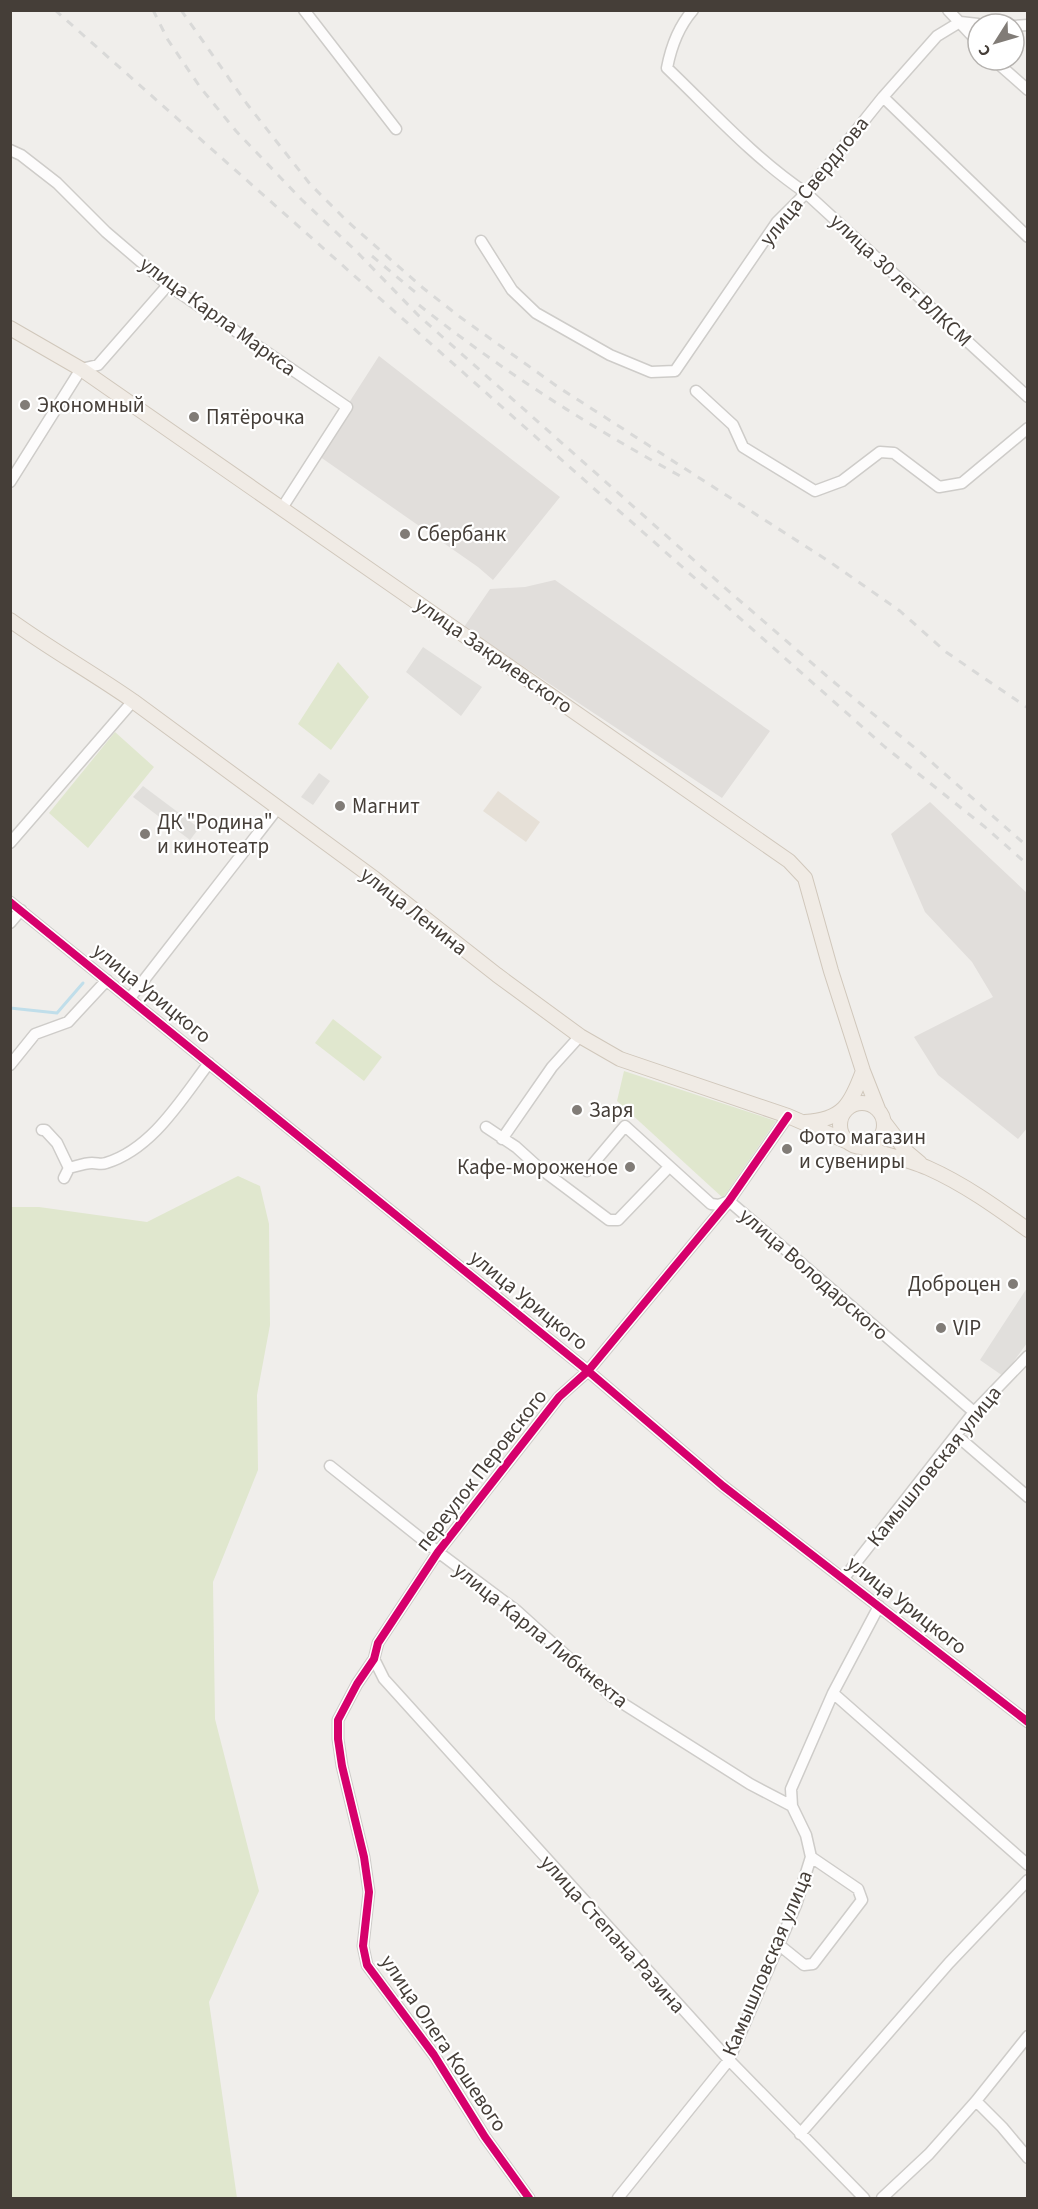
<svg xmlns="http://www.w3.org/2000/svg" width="1038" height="2209" font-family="'Source Sans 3',sans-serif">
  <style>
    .industrial { fill: #e1dedb }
    .education { fill: #e6e0d7 }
    .green { fill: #e0e7ce }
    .parking { fill: #e1dfdc }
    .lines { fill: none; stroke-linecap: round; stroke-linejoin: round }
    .stream { stroke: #c0deea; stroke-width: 3 }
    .minor-casing { stroke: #ceccc9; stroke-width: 13 }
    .major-casing { stroke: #d0c7bb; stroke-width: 16 }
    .minor { stroke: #fdfcfc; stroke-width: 10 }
    .major { stroke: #f0ebe5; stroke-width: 14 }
    .rail { stroke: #d9d9d8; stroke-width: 3; stroke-dasharray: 8 8; stroke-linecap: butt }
    .cycleway-casing { stroke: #fff; stroke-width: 11 }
    .cycleway { stroke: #d6006c; stroke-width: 8 }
    .poi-dot { fill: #817c77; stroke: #fff; stroke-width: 2 }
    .labels { text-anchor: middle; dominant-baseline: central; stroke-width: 4.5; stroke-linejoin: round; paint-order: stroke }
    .street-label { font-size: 21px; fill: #453e38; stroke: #fff }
    .poi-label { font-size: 21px; fill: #453e38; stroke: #fff; text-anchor: start }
  </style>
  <rect width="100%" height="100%" fill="#f0eeeb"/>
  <path class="industrial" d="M 379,356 L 560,497 L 493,580 L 478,567 L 316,454 Z
    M 555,580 L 770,731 L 722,798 L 464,627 L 490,589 L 525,587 Z
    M 930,802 L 1027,893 L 1028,1127 L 1018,1139 L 938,1075 L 914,1037 L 993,997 L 972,962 L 925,912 L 891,834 Z"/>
  <path class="education" d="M 498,791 L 540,822 L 526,842 L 483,811 Z"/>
  <path class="green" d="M 338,662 L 369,697 L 331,750 L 298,724 Z
    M 115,732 L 154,767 L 88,848 L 49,813 Z
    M 333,1019 L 382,1057 L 364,1081 L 315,1043 Z
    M 624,1071 L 776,1121 L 723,1198 L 617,1101 Z
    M 238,1176 L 260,1186 L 269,1224 L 270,1325 L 257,1395 L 258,1470 L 213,1582 L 215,1719 L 259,1891 L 209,2002 L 237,2198 L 11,2198 L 11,1207 L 39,1207 L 147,1222 Z"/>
  <path class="parking" d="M 423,647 L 482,687 L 461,716 L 406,672 Z
    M 319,773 L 330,781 L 313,805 L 301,797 Z
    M 143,786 L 199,828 L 190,840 L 133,797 Z
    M 1027,1288 L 1027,1343 L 1003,1376 L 980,1360 Z"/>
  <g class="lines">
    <path class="stream" d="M 10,1008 L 57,1013 L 83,983"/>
    <defs>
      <path id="minor" d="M 304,10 L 396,129
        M 693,10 C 679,26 671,47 667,68 C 712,111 754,158 806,193 L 1028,397
        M 948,10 L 978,42
        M 1014,26 L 1028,25
        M 994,60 L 1028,90
        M 883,97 L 1028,237
        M 10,150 L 21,155 L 57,183 L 106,232 L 168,285 L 347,407 L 282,508
        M 481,241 L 512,290 L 536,313 L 610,355 L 651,372 L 675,371 L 777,222 L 806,193 L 883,97 L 937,36 L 960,22 L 978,24
        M 696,391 L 733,425 L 743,447 L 815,491 L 842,481 L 880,452 L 894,453 L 939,487 L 962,483 L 1028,428
        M 10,482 L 81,369 L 98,365 L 168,285
        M 10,843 L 133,701
        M 10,902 L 588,1371 L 723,1486 L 1028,1722
        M 10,923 L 21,910
        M 130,998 L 277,809
        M 10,1065 L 35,1034 L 68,1022 L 107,980
        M 486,1127 L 516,1147 L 537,1166 L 609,1220 L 618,1220 L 669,1167
        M 42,1130 L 45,1130 L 57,1143 L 69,1168
        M 502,1139 L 552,1067 L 580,1036
        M 587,1171 L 625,1126 L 711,1204 L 719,1205 L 729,1201 L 974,1412
        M 64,1178 L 69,1168 C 77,1166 85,1163 92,1163 C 98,1163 101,1165 106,1163 C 152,1149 181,1100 209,1063
        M 956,1435 L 1028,1497
        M 330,1466 L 438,1552 L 517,1611 L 611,1696 L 750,1784 L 792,1806
        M 844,1578 L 974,1412 L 1028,1356
        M 374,1659 L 384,1679 L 729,2060 L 864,2198
        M 833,1693 L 1028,1865
        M 778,1944 L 804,1965 L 813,1964 L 862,1900 L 858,1889 L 811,1857
        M 976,2101 L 1002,2127 L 1028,2158
        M 800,2134 L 949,1963 L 1028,1880
        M 529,2198 L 485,2137 L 434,2055 L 367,1965 L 363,1946 L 369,1892 L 364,1857 L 342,1766 L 338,1739 L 338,1720 L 357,1684 L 374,1659 L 378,1643 L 438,1552 L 559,1397 L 588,1371 L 729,1201 L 788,1116
        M 618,2198 L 729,2060 L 796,1905 L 811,1857 L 806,1835 L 792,1806 L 791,1789 L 833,1693 L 879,1606
        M 882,2198 L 929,2154 L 976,2101 L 1028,2036"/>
      <path id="major" d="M 10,328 L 81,369 L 789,861 L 805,878 L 831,971 L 863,1071 L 878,1109
        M 10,620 C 50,649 93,673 133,701 L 375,879 L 497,975 L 580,1036 L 620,1059 L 788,1116 L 848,1142
        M840 1125a22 22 0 1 1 44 0a22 22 0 1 1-44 0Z
        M 805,1122 C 843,1120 851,1104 863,1071
        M 884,1122 L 907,1152 L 920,1163
        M 861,1147 C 883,1154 907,1159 928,1168 C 964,1184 996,1207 1028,1230"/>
    </defs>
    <use href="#minor" class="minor-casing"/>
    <use href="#major" class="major-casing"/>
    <use href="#minor" class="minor"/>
    <use href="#major" class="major"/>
    <path class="rail" d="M 55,10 L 885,747 L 985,827 L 1028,865
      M 153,10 L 168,40 L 200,87 L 236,131 L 301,199 L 355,250 L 419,316 L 724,587 L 835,683 L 920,752 L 1028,847
      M 181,10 L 247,104 L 310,184 L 347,221 L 423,288 L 460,317 L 558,387 L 830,562 L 900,611 L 946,652 L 1028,708
      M 372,256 L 415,292
      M 419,305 C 501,370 590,427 682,477"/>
    <defs>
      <path id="cycleway" d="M 10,902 L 588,1371 L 723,1486 L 1028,1722
        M 529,2198 L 485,2137 L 434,2055 L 367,1965 L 363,1946 L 369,1892 L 364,1857 L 342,1766 L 338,1739 L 338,1720 L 357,1684 L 374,1659 L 378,1643 L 438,1552 L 559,1397 L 588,1371 L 729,1201 L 788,1116"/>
    </defs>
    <use href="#cycleway" class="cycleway-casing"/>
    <use href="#cycleway" class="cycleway"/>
  </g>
  <g class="poi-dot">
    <circle cx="25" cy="405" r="6"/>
    <circle cx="194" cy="417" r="6"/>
    <circle cx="405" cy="534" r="6"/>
    <circle cx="340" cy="806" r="6"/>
    <circle cx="145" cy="834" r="6"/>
    <circle cx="577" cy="1110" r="6"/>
    <circle cx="787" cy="1149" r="6"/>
    <circle cx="630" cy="1167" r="6"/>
    <circle cx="1013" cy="1284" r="6"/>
    <circle cx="941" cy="1328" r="6"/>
  </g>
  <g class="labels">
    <g class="street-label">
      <text transform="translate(814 181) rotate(-51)">улица Свердлова</text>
      <text transform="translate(901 280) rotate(43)">улица 30 лет ВЛКСМ</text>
      <text transform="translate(218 316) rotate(36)">улица Карла Маркса</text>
      <text transform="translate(494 655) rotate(35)">улица Закриевского</text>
      <text transform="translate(414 911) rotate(38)">улица Ленина</text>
      <text transform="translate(152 993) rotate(39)">улица Урицкого</text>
      <text transform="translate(814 1274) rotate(41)">улица Володарского</text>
      <text transform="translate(529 1300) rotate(39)">улица Урицкого</text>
      <text transform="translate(934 1466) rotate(-51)">Камышловская улица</text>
      <text transform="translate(481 1470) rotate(-52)">переулок Перовского</text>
      <text transform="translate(907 1605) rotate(38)">улица Урицкого</text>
      <text transform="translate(541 1635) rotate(39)">улица Карла Либкнехта</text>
      <text transform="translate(613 1934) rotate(48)">улица Степана Разина</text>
      <text transform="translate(767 1963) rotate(-67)">Камышловская улица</text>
      <text transform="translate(444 2043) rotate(56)">улица Олега Кошевого</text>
    </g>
    <g class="poi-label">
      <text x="37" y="405">Экономный</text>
      <text x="206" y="417">Пятёрочка</text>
      <text x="417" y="534">Сбербанк</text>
      <text x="352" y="806">Магнит</text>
      <text x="157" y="822">ДК "Родина"<tspan x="157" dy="24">и кинотеатр</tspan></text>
      <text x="589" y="1110">Заря</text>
      <text x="799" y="1137">Фото магазин<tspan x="799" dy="24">и сувениры</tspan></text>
      <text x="618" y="1167" text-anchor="end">Кафе-мороженое</text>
      <text x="1001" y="1284" text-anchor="end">Доброцен</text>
      <text x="953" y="1328">VIP</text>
    </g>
  </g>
  <rect width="1038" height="2209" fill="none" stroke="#453e38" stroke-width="24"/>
  <g transform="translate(996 42) rotate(233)"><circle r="28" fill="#ffffff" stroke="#b5b2af" stroke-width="1.5"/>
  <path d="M0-4.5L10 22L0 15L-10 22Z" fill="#817c77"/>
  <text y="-9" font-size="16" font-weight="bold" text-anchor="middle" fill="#453e38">С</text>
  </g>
</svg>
